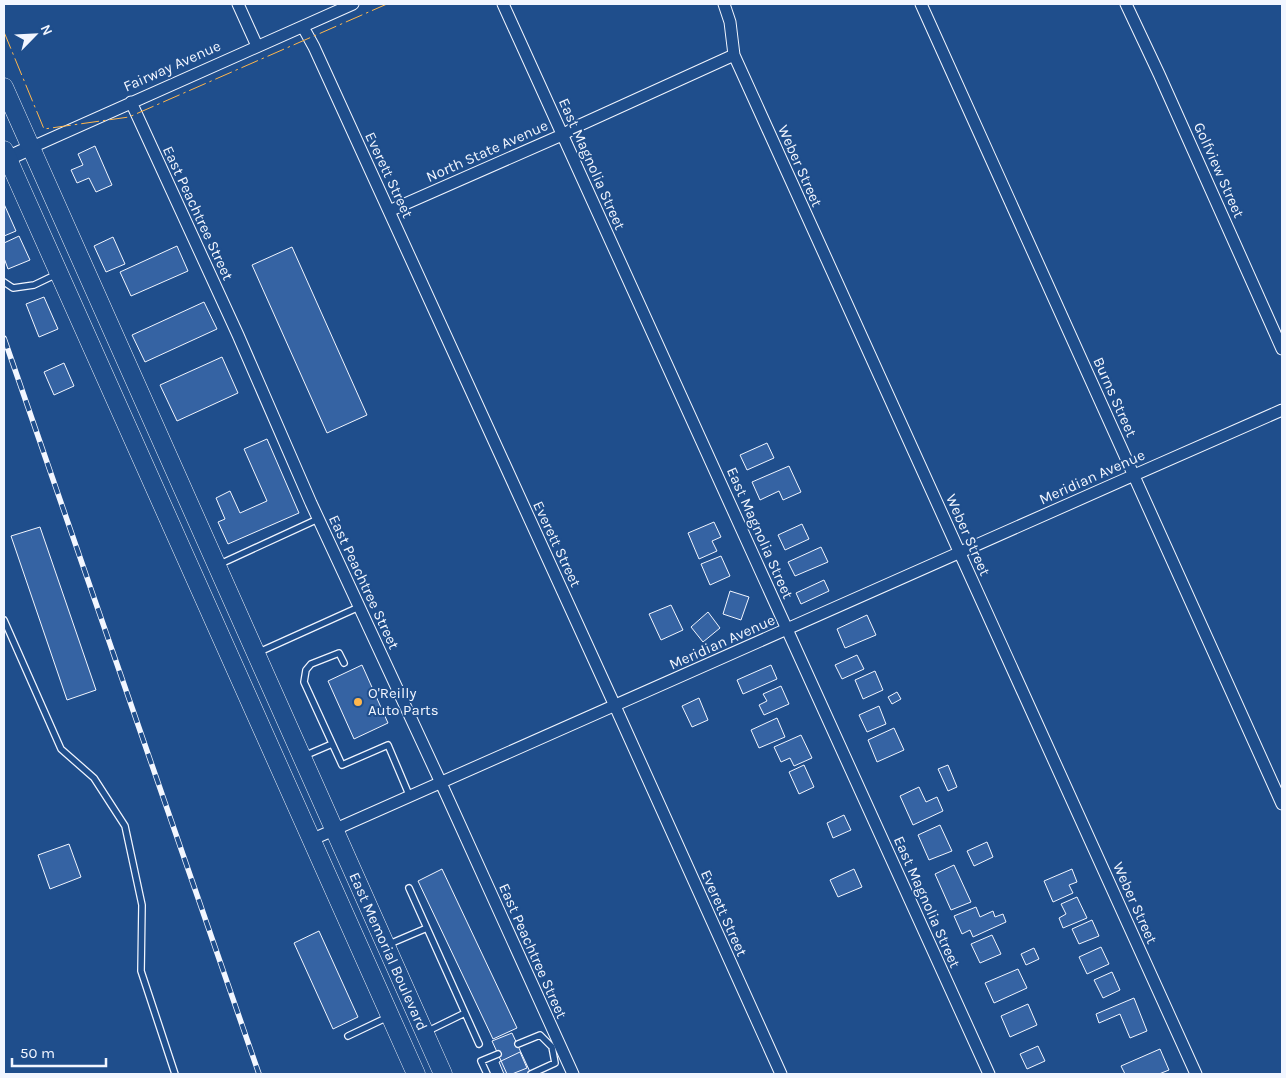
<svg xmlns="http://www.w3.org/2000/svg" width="1286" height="1078" font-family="Karla,sans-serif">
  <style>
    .building { fill: #3563a3; stroke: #f2f6ff }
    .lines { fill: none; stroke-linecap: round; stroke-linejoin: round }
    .service-casing { stroke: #f2f6ff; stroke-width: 8 }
    .minor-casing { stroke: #f2f6ff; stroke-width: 13 }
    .tertiary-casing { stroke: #f2f6ff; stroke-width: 16 }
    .primary-casing { stroke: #f2f6ff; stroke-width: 19 }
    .service { stroke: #1f4e8c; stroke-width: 5.5 }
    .minor { stroke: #1f4e8c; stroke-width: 11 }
    .tertiary { stroke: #1f4e8c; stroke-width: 14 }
    .primary { stroke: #1f4e8c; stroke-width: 18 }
    .rail-casing { stroke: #f2f6ff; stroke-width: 5.5 }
    .rail { stroke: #1f4e8c; stroke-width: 4; stroke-dasharray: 11; stroke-linecap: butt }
    .power { stroke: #ffb74d; stroke-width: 1; stroke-dasharray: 18 4 2.5 4; stroke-linecap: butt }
    .poi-dot { fill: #ffb74d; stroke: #1f4e8c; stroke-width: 2 }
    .labels { text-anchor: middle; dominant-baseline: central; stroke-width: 4; stroke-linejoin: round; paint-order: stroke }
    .street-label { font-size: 15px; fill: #f2f6ff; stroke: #1f4e8c }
    .poi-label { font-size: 15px; fill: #f2f6ff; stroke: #1f4e8c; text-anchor: start }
  </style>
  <rect width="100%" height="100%" fill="#1f4e8c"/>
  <path class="building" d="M 95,146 L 112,185 L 96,192 L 89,178 L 77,183 L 71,170 L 83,165 L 78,154 Z
    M 4,204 L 16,231 L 4,236 Z
    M 19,236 L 30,260 L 8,269 L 4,258 L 4,243 Z
    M 113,237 L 125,264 L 106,272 L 94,246 Z
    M 177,246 L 188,271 L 131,296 L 120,272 Z
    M 292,247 L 367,415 L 327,433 L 252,265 Z
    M 44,297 L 58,329 L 39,337 L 26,304 Z
    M 204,302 L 217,329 L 145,362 L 132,335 Z
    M 222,357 L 238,393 L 177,421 L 160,385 Z
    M 64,363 L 74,386 L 54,395 L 44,372 Z
    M 267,439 L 299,513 L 228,544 L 218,522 L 225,519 L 216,498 L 230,491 L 240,513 L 267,501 L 244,449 Z
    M 767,443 L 774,458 L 747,470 L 740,455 Z
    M 789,466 L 801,492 L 783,500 L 779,491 L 760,500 L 752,482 Z
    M 714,522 L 721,537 L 712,541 L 717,551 L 699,559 L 688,533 Z
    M 802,524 L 809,539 L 785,550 L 778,535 Z
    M 40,527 L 96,690 L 67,700 L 11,536 Z
    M 821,547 L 828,562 L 795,576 L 788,562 Z
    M 721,556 L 730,576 L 710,585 L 701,564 Z
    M 824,580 L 829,591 L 801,604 L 796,593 Z
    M 730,591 L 749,597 L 741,620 L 723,614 Z
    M 671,605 L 683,630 L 661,640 L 649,614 Z
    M 708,612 L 720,628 L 703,642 L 691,627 Z
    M 867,615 L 876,635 L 845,648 L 837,629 Z
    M 857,655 L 864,669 L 842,679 L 835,665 Z
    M 362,665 L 388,723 L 354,739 L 328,681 Z
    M 771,665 L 777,679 L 743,694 L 737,680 Z
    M 875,671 L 883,690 L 863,699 L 855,680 Z
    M 781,686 L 789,704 L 764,715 L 759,705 L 767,701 L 763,694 Z
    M 897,692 L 901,699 L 892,704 L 888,697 Z
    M 699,698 L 708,720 L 692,727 L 682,706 Z
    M 879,706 L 886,724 L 867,732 L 859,715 Z
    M 777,718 L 785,737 L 759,748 L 751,730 Z
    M 894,728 L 904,750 L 877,762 L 868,740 Z
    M 801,735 L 812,758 L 794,766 L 790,758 L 781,762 L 774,747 Z
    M 804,765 L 814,787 L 799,794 L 789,772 Z
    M 948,765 L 957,787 L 948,791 L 938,769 Z
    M 919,787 L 926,802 L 937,797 L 943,811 L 913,825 L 900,796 Z
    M 844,815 L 851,830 L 833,838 L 827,823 Z
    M 940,825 L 952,851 L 929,860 L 918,835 Z
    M 987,842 L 993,857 L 974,866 L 967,851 Z
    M 69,844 L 81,877 L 50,889 L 38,855 Z
    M 954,865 L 971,902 L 951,910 L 935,874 Z
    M 442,869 L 517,1028 L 493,1039 L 418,881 Z
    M 854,869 L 862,887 L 838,897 L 830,880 Z
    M 1072,869 L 1077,882 L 1069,885 L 1073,893 L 1053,902 L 1044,881 Z
    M 1077,897 L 1087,918 L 1063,928 L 1059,918 L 1066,914 L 1061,904 Z
    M 976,907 L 980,917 L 993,911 L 995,917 L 1003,914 L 1006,922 L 973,937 L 970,930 L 962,934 L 954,916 Z
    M 1092,920 L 1099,936 L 1079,944 L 1072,929 Z
    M 319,931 L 358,1017 L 333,1029 L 294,943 Z
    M 992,935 L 1001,954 L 980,963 L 971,944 Z
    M 1101,947 L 1109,964 L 1087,974 L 1079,957 Z
    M 1034,948 L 1039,959 L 1026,965 L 1021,954 Z
    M 1018,969 L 1027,988 L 994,1003 L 985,983 Z
    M 1112,972 L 1120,990 L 1103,998 L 1094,980 Z
    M 1134,998 L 1147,1031 L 1130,1038 L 1120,1014 L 1099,1023 L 1096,1014 Z
    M 1028,1004 L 1037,1025 L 1010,1037 L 1001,1016 Z
    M 512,1033 L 531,1074 L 507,1074 L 492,1041 Z
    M 1038,1046 L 1045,1061 L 1027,1069 L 1020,1054 Z
    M 1160,1049 L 1169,1070 L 1159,1074 L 1125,1074 L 1121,1066 Z
    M 520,1052 L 527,1068 L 512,1074 L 504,1074 L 499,1062 Z"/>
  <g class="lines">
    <defs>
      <path id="service" d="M 4,282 L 13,288 L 34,285 L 57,274
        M 218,565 L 318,519
        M 4,620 L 61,749 L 94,778 L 125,826 L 142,905 L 141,971 L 175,1074
        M 257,653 L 359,607
        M 344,663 L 339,653 L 311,664 L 306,670 L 304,682 L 342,765 L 388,745 L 410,797
        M 304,756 L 332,744
        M 409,888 L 479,1044
        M 387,945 L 427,928
        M 426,1032 L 465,1013
        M 348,1036 L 388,1017
        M 518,1044 L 540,1035 L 552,1047 L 555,1063 L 531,1074
        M 487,1074 L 481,1061 L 498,1054"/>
      <path id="minor" d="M 238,4 L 257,46
        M 503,4 L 989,1074
        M 724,4 L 730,22 L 734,55 L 1196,1074
        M 921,4 L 1282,804
        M 1126,4 L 1159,74 L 1282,349
        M 303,27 L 314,47 L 615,706 L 781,1074
        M 131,102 L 238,335 L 311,503 L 441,783 L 573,1074
        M 30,148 L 353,4
        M 389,211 L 562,135 L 580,125 L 734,55
        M 311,840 C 636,698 958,552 1282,410"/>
      <path id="tertiary" d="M 4,160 L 30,148"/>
      <g id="primary">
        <path id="s1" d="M 4,87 L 443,1074"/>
        <path d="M 4,150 L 416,1074"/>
      </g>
    </defs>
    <use href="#service" class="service-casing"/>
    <use href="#minor" class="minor-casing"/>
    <use href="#tertiary" class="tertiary-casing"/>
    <use href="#primary" class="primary-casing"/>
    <use href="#service" class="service"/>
    <use href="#minor" class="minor"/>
    <use href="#tertiary" class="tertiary"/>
    <use href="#primary" class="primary"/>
    <defs>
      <path id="rail" d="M 4,338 L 259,1074"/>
    </defs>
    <use href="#rail" class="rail-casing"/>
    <use href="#rail" class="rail"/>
    <path class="power" d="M 4,32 L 44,129 L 129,117 L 387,4"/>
  </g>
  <circle class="poi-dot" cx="358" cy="702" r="5"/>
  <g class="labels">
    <g class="street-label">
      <text transform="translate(172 66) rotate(-24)">Fairway Avenue</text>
      <text transform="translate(487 151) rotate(-24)">North State Avenue</text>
      <text transform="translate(592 164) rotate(66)">East Magnolia Street</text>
      <text transform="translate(800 166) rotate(66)">Weber Street</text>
      <text transform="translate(1219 170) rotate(66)">Golfview Street</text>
      <text transform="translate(389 175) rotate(65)">Everett Street</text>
      <text transform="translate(198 213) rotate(65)">East Peachtree Street</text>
      <text transform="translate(1115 397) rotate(66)">Burns Street</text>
      <text transform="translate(1092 477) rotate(-24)">Meridian Avenue</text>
      <text transform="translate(760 533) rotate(66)">East Magnolia Street</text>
      <text transform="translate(968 535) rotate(66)">Weber Street</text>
      <text transform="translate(557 544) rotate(65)">Everett Street</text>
      <text transform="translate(364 582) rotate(65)">East Peachtree Street</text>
      <text transform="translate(722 642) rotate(-24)">Meridian Avenue</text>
      <text transform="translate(927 902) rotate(66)">East Magnolia Street</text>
      <text transform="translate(1135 903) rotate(66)">Weber Street</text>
      <text transform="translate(724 913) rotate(66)">Everett Street</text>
      <text transform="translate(533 951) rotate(66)">East Peachtree Street</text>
      <text stroke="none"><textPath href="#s1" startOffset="946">East Memorial Boulevard</textPath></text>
    </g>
    <g class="poi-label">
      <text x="368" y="693">O'Reilly<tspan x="368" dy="17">Auto Parts</tspan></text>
    </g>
  </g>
  <rect width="1286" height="1078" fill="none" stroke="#f2f6ff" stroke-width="10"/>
  <g transform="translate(35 35) rotate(66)" stroke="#1f4e8c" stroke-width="4" paint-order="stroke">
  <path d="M0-4L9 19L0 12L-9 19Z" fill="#f2f6ff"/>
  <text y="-8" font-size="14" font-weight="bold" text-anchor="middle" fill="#f2f6ff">N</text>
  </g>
  <path d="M12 1058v8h94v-8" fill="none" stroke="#f2f6ff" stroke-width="2.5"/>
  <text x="20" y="1058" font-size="15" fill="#f2f6ff" stroke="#1f4e8c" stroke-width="4" paint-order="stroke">50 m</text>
</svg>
